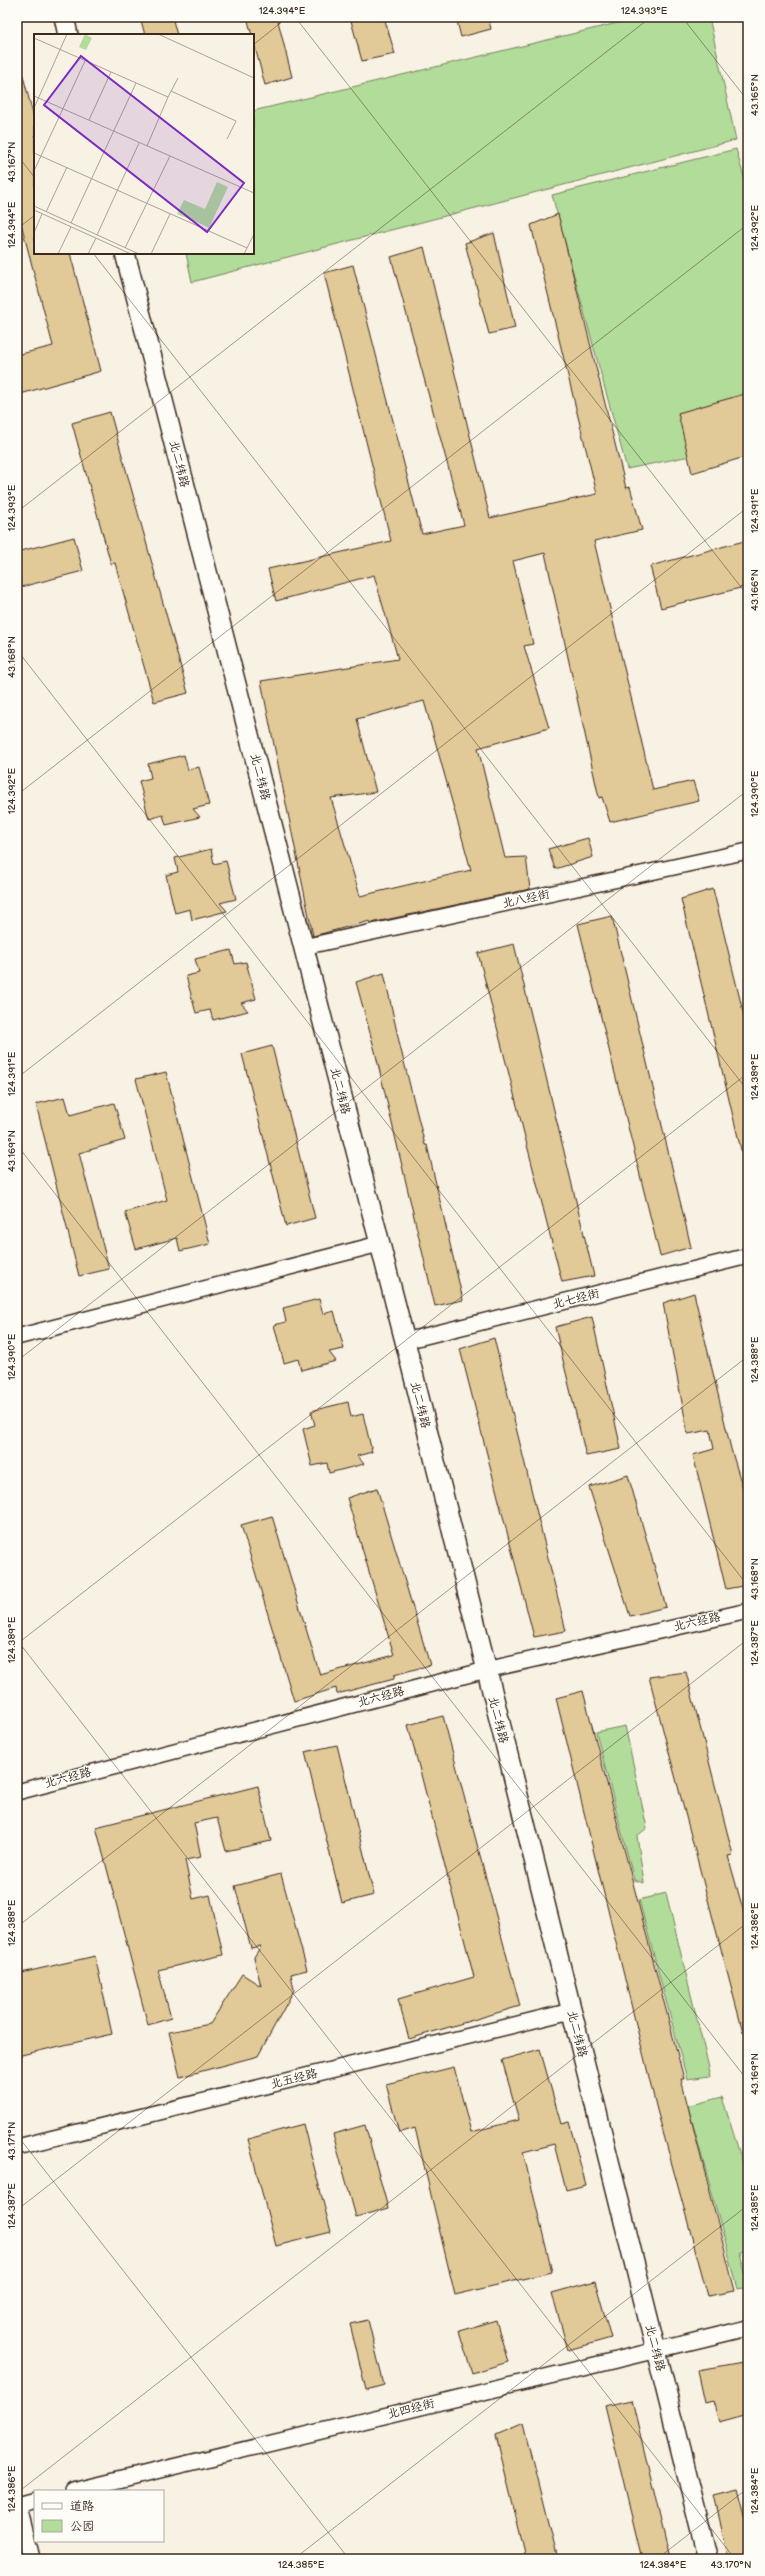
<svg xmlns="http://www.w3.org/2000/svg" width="765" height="2576" font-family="'Balsamiq Sans','LXGW WenKai TC',sans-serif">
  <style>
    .green { fill: #b1dc9a; stroke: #76835c }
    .building { fill: #e2c998; stroke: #3b2a1e; fill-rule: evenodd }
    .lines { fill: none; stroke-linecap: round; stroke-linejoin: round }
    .minor-casing { stroke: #3b2a1e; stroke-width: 18 }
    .tertiary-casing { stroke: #3b2a1e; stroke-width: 22 }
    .minor { stroke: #fdfcf7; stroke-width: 15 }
    .tertiary { stroke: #fdfcf7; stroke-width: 19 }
    .ticks { fill: none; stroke: #3b2a1e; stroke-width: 1; stroke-opacity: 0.45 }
    .labels { text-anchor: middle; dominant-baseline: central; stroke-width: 3; stroke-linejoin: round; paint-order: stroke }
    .street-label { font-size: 12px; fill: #3b2a1e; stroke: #fdfcf7 }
    .inset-road { fill: none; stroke: #aca295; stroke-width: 1 }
    .view { fill: #7b2cbf; fill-opacity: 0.15; stroke: #7b2cbf; stroke-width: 2 }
    .inset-edge { fill: none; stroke: #3b2a1e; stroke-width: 2 }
    .neatline { fill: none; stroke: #3b2a1e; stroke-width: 1.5 }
    .ticks-label { font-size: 10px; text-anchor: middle; fill: #3b2a1e }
  </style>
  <rect width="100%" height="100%" fill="#f8f2e4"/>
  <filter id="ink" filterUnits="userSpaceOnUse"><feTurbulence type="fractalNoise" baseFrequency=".025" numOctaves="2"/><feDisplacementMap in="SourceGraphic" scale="8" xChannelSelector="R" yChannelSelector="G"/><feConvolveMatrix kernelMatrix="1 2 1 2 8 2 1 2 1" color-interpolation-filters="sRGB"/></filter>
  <g filter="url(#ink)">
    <path class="green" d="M 642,17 L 709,17 L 736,140 L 192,282 L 186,253 L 253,253 L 253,111 Z
      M 736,149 L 748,192 L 748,444 L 627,469 L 552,195 Z
      M 625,1726 L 647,1828 L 637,1836 L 644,1883 L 634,1880 L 596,1732 Z
      M 666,1893 L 711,2076 L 687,2079 L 639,1900 Z
      M 722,2097 L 748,2180 L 748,2250 L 740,2252 L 748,2287 L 738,2289 L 688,2106 Z"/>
    <path class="building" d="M 140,17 L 172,17 L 177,35 L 145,35 Z
      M 247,17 L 277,17 L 292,77 L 265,85 Z
      M 350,17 L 384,17 L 395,54 L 362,61 Z
      M 456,17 L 488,17 L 491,29 L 461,37 Z
      M 22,72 L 35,122 L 35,253 L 70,253 L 101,371 L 17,395 L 17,355 L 53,346 L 17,208 L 17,73 Z
      M 558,214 L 626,488 L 630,487 L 642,530 L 594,541 L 653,790 L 693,781 L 699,801 L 610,822 L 602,797 L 599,798 L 545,553 L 513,561 L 533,644 L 524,646 L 549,728 L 478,748 L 505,858 L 526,857 L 530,889 L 371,923 L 370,921 L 313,936 L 261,681 L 398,659 L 374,575 L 276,601 L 268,569 L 391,541 L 324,273 L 353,265 L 422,534 L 464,525 L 391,257 L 424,247 L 490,518 L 597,494 L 531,225 ZM 424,701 L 471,870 L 360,896 L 331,798 L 376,792 L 357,719 Z
      M 494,233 L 515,328 L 489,334 L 465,243 Z
      M 748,393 L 748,456 L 692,473 L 678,413 Z
      M 110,412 L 188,693 L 154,702 L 115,563 L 111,564 L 72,423 Z
      M 74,537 L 83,571 L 17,588 L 17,552 Z
      M 748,540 L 748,586 L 661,608 L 650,566 Z
      M 184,755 L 188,770 L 199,767 L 209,805 L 193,809 L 200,817 L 166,825 L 163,815 L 149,819 L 139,781 L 151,778 L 148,764 Z
      M 588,838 L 593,857 L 555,869 L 548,849 Z
      M 211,849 L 214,864 L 226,861 L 236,899 L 220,903 L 227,911 L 192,920 L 190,909 L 175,913 L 166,875 L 178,872 L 175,858 Z
      M 713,889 L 748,1032 L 748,1153 L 742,1154 L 681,899 Z
      M 612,916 L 691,1247 L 660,1256 L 578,924 Z
      M 514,944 L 594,1276 L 562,1282 L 478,953 Z
      M 231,950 L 235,964 L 246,962 L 256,999 L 241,1003 L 248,1011 L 213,1020 L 210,1010 L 196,1013 L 186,976 L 199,973 L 195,959 Z
      M 384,973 L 400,1046 L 425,1145 L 427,1145 L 463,1300 L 435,1306 L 375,1051 L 356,982 Z
      M 272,1046 L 315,1218 L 286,1226 L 242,1054 Z
      M 166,1072 L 210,1244 L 180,1251 L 177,1238 L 136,1249 L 125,1212 L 167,1200 L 136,1079 Z
      M 65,1097 L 70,1115 L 114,1103 L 125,1140 L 79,1153 L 109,1269 L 79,1276 L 36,1104 Z
      M 694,1293 L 731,1449 L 748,1505 L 748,1585 L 726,1589 L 693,1455 L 714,1449 L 710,1430 L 688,1434 L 663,1303 Z
      M 319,1299 L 323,1314 L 334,1311 L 344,1349 L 329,1352 L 336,1361 L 301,1370 L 298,1359 L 284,1363 L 274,1325 L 286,1322 L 283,1308 Z
      M 592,1317 L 621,1449 L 586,1456 L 555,1327 Z
      M 494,1338 L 566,1631 L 534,1637 L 460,1349 Z
      M 348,1402 L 351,1417 L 363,1414 L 372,1452 L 357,1456 L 364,1464 L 329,1473 L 327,1463 L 312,1466 L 303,1429 L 315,1425 L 311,1411 Z
      M 628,1475 L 666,1607 L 630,1616 L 589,1487 Z
      M 377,1488 L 430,1665 L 394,1675 L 394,1679 L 337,1694 L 336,1688 L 294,1701 L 241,1525 L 272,1516 L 320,1675 L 394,1655 L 347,1498 Z
      M 686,1672 L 733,1855 L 728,1856 L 748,1927 L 748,2032 L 743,2032 L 649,1677 Z
      M 583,1691 L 684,2079 L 681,2079 L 735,2291 L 708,2296 L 657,2110 L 556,1698 Z
      M 443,1716 L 520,2006 L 409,2039 L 398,1999 L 474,1977 L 408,1725 Z
      M 337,1745 L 374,1895 L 342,1903 L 305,1752 Z
      M 258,1786 L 271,1841 L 226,1851 L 217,1818 L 194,1823 L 201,1857 L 185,1860 L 193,1899 L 210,1895 L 223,1955 L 158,1970 L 171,2018 L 148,2025 L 96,1827 Z
      M 281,1874 L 307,1970 L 291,1974 L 294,1990 L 258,2056 L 180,2077 L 169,2032 L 210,2024 L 242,1974 L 261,1986 L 254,1957 L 261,1946 L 251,1948 L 235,1886 Z
      M 95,1956 L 112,2034 L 17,2056 L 17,1974 Z
      M 540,2049 L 561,2124 L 569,2122 L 586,2185 L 566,2190 L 554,2144 L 523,2152 L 552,2272 L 455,2295 L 415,2128 L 399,2133 L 386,2084 L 454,2067 L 471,2132 L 519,2120 L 502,2060 Z
      M 303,2124 L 331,2232 L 276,2246 L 248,2139 Z
      M 365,2125 L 388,2208 L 356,2217 L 333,2134 Z
      M 595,2281 L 611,2338 L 568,2350 L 552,2293 Z
      M 368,2320 L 384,2385 L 366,2390 L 350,2324 Z
      M 496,2320 L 508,2362 L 472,2373 L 459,2331 Z
      M 748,2362 L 748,2414 L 719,2422 L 713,2401 L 705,2403 L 698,2371 Z
      M 632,2400 L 670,2559 L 642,2559 L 605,2406 Z
      M 524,2423 L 558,2559 L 526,2559 L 496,2435 Z
      M 738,2490 L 748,2528 L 748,2559 L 729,2559 L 714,2496 Z"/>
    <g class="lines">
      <defs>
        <path id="minor" d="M 303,947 L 748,851
          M 17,1337 L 379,1244
          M 405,1341 L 748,1256
          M 17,1792 L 486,1670 L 748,1611
          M 17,2147 L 571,2011
          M 73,2491 L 748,2328
          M 17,2503 L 31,2559
          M 17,2505 L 35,2500"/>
        <path id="tertiary" d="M 64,17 L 68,35
          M 125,253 L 405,1341 L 708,2559"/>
      </defs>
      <use href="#minor" class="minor-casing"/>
      <use href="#tertiary" class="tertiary-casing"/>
      <use href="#minor" class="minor"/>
      <use href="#tertiary" class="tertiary"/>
    </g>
  </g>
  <path class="ticks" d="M 295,17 L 748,596M 682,17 L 748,101M 253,45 L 288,17M 17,155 L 35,178M 17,229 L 35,215M 93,253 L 748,1091M 17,512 L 651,17M 17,650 L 748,1586M 17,795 L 748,224M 17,1078 L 748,507M 17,1145 L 748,2081M 17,1361 L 748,790M 17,1640 L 735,2559M 17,1644 L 748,1073M 17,1927 L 748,1356M 17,2135 L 349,2559M 17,2210 L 748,1639M 17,2493 L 748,1922M 294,2559 L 748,2205M 657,2559 L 748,2488"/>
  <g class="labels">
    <g class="street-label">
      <text transform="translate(179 464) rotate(76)">北二纬路</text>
      <text transform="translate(260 777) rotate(76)">北二纬路</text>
      <text transform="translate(526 899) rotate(-12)">北八经街</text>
      <text transform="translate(340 1091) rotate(76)">北二纬路</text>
      <text transform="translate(576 1299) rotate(-14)">北七经街</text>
      <text transform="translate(420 1405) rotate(76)">北二纬路</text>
      <text transform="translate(697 1622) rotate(-13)">北六经路</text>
      <text transform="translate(381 1697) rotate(-15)">北六经路</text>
      <text transform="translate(498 1720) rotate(76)">北二纬路</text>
      <text transform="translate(68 1778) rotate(-15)">北六经路</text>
      <text transform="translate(577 2034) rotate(76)">北二纬路</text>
      <text transform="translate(294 2079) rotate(-14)">北五经路</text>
      <text transform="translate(655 2348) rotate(76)">北二纬路</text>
      <text transform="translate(411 2409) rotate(-14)">北四经街</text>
    </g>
  </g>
  <g transform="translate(34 34)">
    <rect width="220" height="220" fill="#f8f2e4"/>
    <path d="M 51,0 L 58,4 L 52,16 L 45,13 ZM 183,148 L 194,153 L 175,194 L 165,189 L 171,175 L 165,189 L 143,180 L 150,166 L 171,175 Z" fill="#b1dc9a"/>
    <path class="inset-road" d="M 124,0 L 220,44M 0,4 L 134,63 L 113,112M 137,57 L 202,87 L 193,105M 0,62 L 220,159M 134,63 L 144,44M 0,74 L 33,0M 55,86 L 77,38M 0,119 L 213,214M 0,137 L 51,27M 0,172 L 105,220M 0,176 L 97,220M 12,178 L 33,133M 37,189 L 102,49M 0,199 L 8,180M 63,201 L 105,109M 91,214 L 136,122M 24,220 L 37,193M 54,220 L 62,204M 117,220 L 136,180M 210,220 L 220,200"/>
    <path class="view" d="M 47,22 L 210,149 L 173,198 L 10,71 Z"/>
    <rect width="220" height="220" class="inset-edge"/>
  </g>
  <rect width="765" height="2576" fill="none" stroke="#fdfcf7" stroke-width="44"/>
  <rect x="34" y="2490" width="130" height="52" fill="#fdfcf7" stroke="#afa8a0"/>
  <rect x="42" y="2503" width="20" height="6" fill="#fdfcf7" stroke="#afa8a0"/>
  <text x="70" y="2510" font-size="12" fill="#3b2a1e">道路</text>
  <rect x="42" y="2520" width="20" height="12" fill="#b1dc9a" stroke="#afa8a0"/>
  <text x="70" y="2530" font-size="12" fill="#3b2a1e">公园</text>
  <rect x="22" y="22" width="721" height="2532" class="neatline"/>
  <g class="ticks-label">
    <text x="282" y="14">124.394°E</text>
    <text x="644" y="14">124.393°E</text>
    <text transform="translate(754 95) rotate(-90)" y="4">43.165°N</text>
    <text transform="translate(11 162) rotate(-90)" y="4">43.167°N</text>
    <text transform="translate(11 225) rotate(-90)" y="4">124.394°E</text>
    <text transform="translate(754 228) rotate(-90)" y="4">124.392°E</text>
    <text transform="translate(11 508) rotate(-90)" y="4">124.393°E</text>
    <text transform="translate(754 511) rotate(-90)" y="4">124.391°E</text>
    <text transform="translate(754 590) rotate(-90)" y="4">43.166°N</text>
    <text transform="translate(11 657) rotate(-90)" y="4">43.168°N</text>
    <text transform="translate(11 791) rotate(-90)" y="4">124.392°E</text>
    <text transform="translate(754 794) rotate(-90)" y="4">124.390°E</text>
    <text transform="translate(11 1074) rotate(-90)" y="4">124.391°E</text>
    <text transform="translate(754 1077) rotate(-90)" y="4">124.389°E</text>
    <text transform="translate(11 1151) rotate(-90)" y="4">43.169°N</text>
    <text transform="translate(11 1357) rotate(-90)" y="4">124.390°E</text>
    <text transform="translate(754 1360) rotate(-90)" y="4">124.388°E</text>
    <text transform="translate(754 1579) rotate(-90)" y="4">43.168°N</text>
    <text transform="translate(11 1640) rotate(-90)" y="4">124.389°E</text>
    <text transform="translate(754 1643) rotate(-90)" y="4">124.387°E</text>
    <text transform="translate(11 1923) rotate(-90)" y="4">124.388°E</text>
    <text transform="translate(754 1926) rotate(-90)" y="4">124.386°E</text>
    <text transform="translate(754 2074) rotate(-90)" y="4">43.169°N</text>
    <text transform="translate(11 2141) rotate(-90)" y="4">43.171°N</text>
    <text transform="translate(11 2206) rotate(-90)" y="4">124.387°E</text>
    <text transform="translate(754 2208) rotate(-90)" y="4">124.385°E</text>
    <text transform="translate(11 2489) rotate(-90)" y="4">124.386°E</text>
    <text transform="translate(754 2491) rotate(-90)" y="4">124.384°E</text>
    <text x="301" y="2568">124.385°E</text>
    <text x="663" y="2568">124.384°E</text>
    <text x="731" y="2568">43.170°N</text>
  </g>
</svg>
